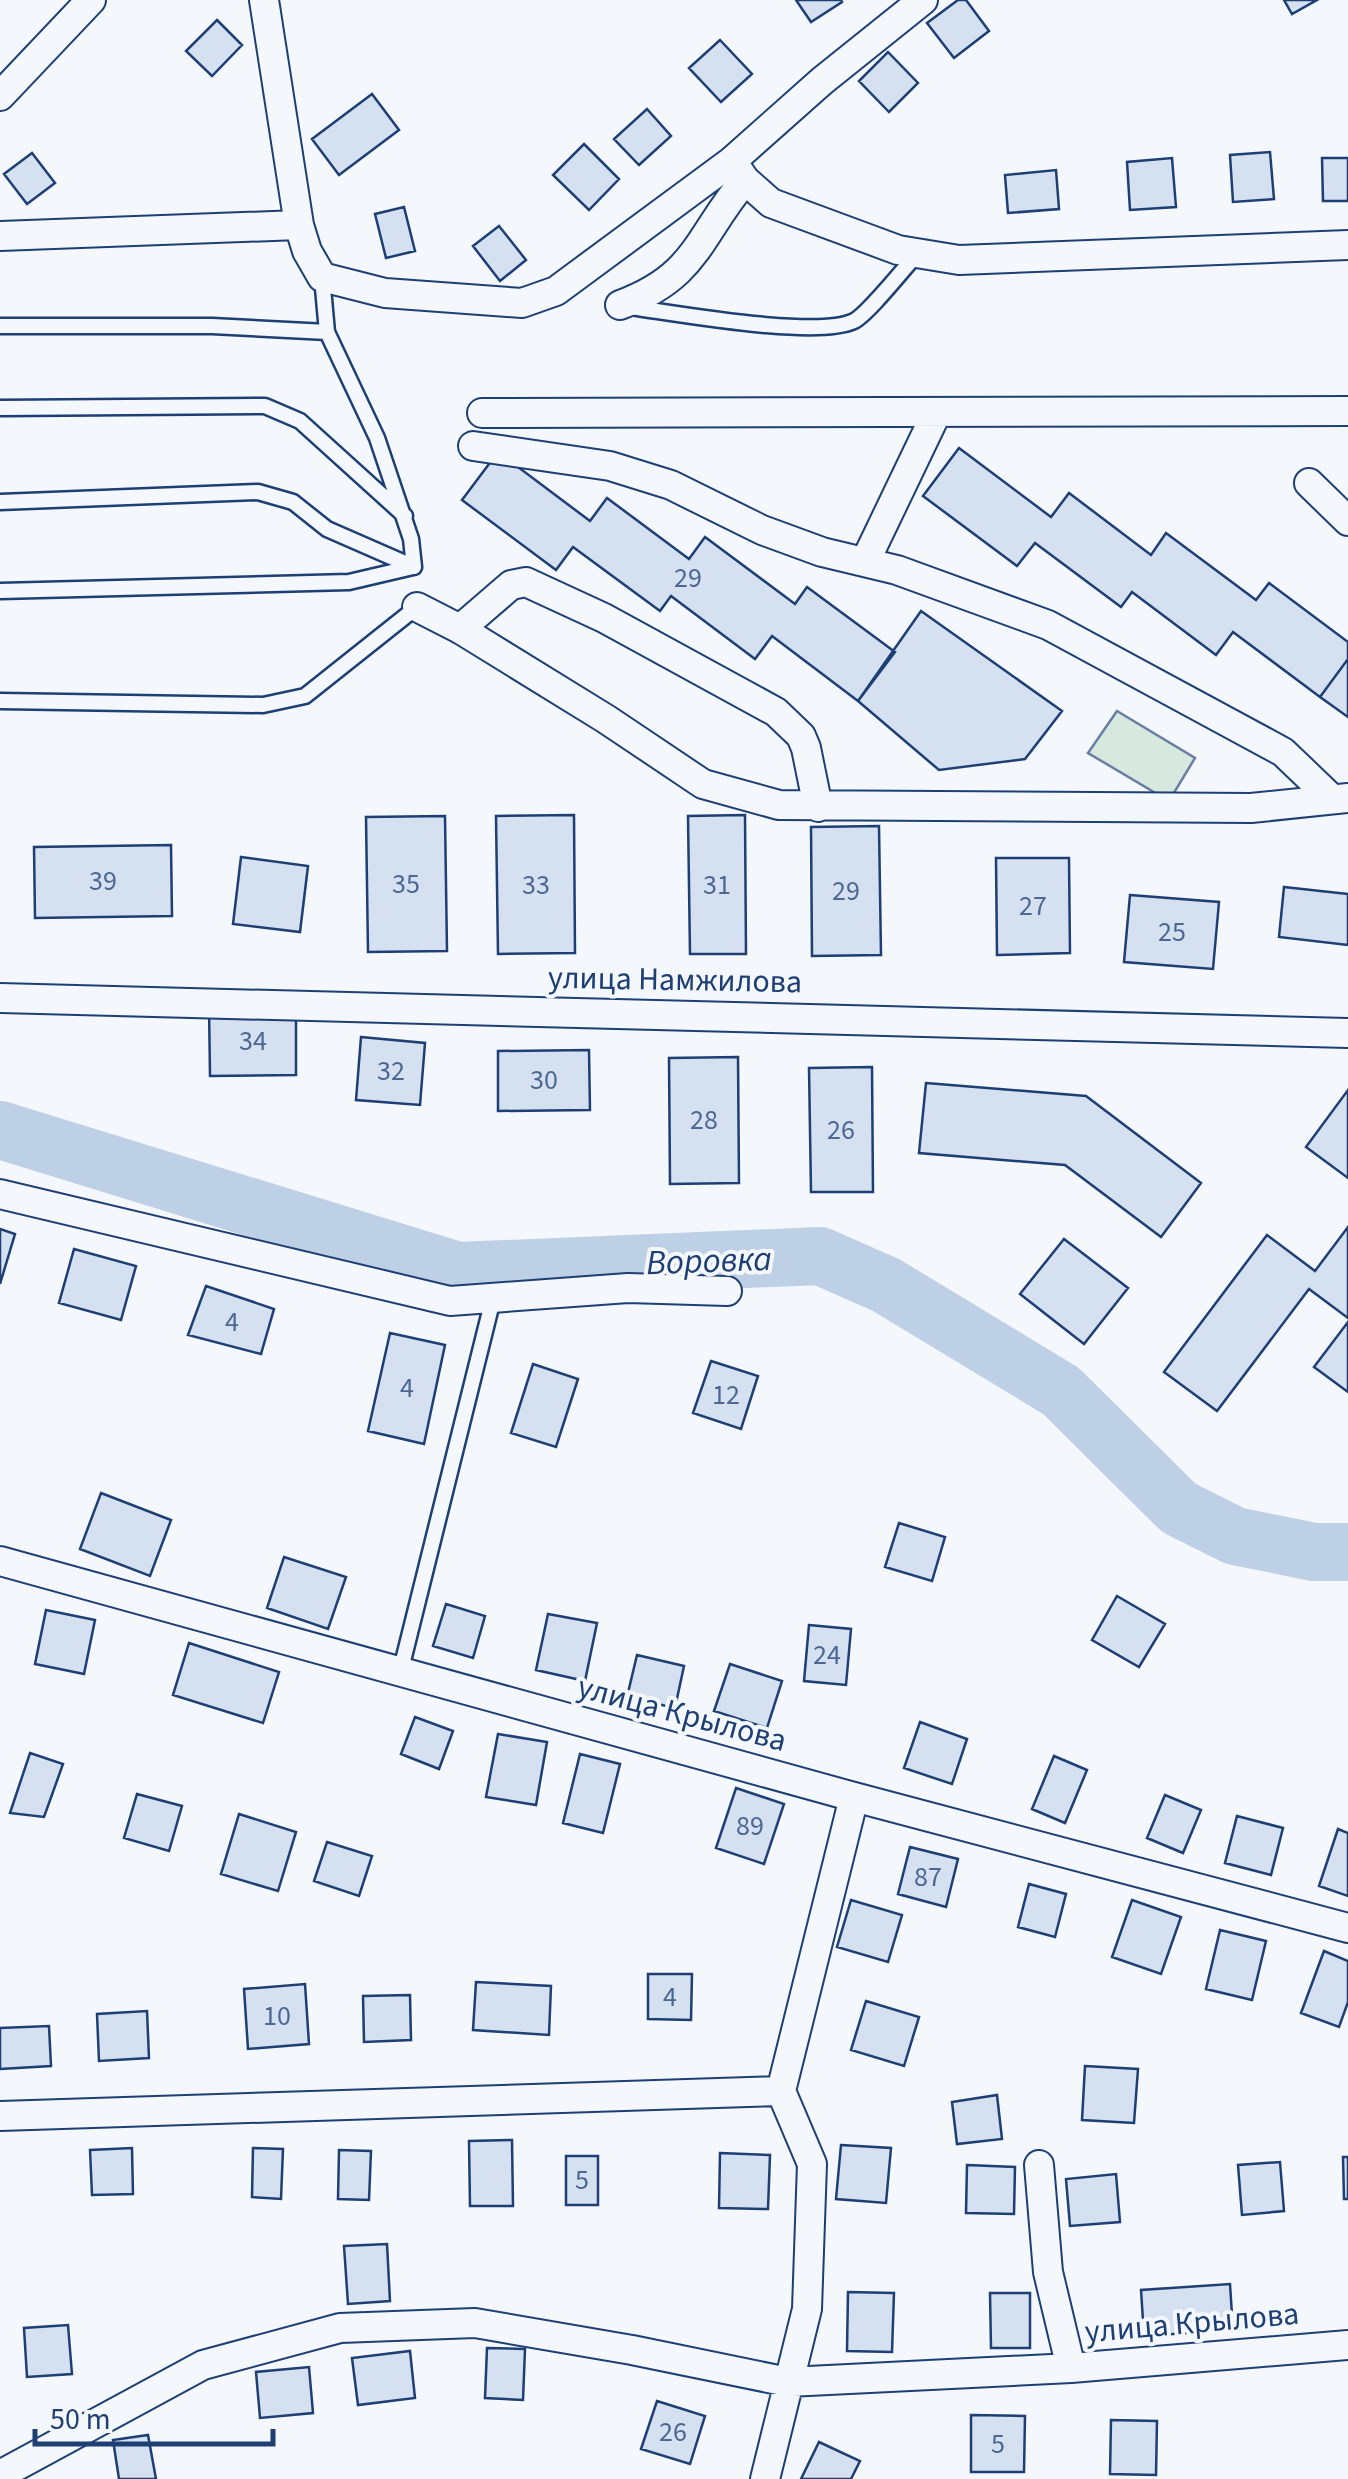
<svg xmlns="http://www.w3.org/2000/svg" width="1348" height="2479" font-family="'Source Sans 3',sans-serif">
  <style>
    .green { fill: #d7e8df; stroke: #687fa3; stroke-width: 2.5 }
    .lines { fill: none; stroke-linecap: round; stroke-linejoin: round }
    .river { stroke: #bed0e5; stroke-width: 58 }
    .building { fill: #d5e0f0; stroke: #1d3f73; stroke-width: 2.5 }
    .service-casing { stroke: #1d3f73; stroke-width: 19 }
    .minor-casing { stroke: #1d3f73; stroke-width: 32 }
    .service { stroke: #f4f7fb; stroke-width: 14 }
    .minor { stroke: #f4f7fb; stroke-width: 28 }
    .labels { text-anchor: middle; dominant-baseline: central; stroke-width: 8; stroke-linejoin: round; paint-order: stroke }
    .number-label { font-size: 28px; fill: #4b6792 }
    .street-label { font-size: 32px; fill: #1d3f73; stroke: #f4f7fb }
    .water-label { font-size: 35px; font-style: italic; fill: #1d3f73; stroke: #f4f7fb }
  </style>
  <rect width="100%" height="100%" fill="#f4f7fb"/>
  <path class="green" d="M 1117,711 L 1195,758 L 1169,801 L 1088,753 Z"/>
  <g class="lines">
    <path class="river" d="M 0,1130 L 458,1271 L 820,1256 L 886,1285 L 1061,1391 L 1179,1508 L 1235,1536 L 1314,1552 L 1348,1552"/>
  </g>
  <path class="building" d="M 796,0 L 841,0 L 842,2 L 811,22 Z
    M 958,0 L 966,0 L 989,31 L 954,58 L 927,23 Z
    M 1284,0 L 1317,0 L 1292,14 Z
    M 217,20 L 242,45 L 212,76 L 186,51 Z
    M 720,40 L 752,74 L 721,102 L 689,68 Z
    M 888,52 L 918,83 L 889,112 L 859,81 Z
    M 372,94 L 399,130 L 339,175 L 312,139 Z
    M 647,109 L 671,136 L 639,165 L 614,139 Z
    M 584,144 L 619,179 L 589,210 L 553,175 Z
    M 1270,152 L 1274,199 L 1233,202 L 1230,155 Z
    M 32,153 L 55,183 L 27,204 L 4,174 Z
    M 1172,158 L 1176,207 L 1130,210 L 1127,162 Z
    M 1322,158 L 1348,158 L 1348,201 L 1323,201 Z
    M 1056,170 L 1059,209 L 1008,213 L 1005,175 Z
    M 404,207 L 415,251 L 386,258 L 375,214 Z
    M 499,226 L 526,260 L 500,281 L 473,246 Z
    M 959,448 L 1051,517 L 1069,493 L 1151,555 L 1166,533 L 1256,600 L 1269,583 L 1348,642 L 1348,659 L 1320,697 L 1233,632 L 1216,655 L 1132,592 L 1121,607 L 1035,543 L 1017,566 L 923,496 Z
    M 498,452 L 590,521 L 607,498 L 689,559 L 705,537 L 795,604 L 807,587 L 895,652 L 858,701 L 772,636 L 755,659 L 671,596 L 660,611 L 573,547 L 556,570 L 462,500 Z
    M 921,611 L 1062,711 L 1025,759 L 939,770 L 858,701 Z
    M 1348,659 L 1348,717 L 1320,697 Z
    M 574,815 L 575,953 L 498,954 L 496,816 Z
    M 745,815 L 746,954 L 690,954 L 688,816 Z
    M 445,816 L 447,951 L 368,952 L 366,817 Z
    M 879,826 L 881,955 L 812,956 L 811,827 Z
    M 171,845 L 172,916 L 35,918 L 34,847 Z
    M 241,857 L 308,866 L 300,932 L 233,924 Z
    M 996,858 L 1069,858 L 1070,953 L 997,955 Z
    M 1284,887 L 1348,894 L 1348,945 L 1279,937 Z
    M 1130,895 L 1219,902 L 1213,969 L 1124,962 Z
    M 296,1005 L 296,1075 L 210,1076 L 209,1006 Z
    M 361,1037 L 425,1043 L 420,1105 L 356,1100 Z
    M 589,1050 L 590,1110 L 498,1111 L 498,1051 Z
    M 738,1057 L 739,1183 L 670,1184 L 669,1058 Z
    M 872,1067 L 873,1192 L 811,1192 L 809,1068 Z
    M 926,1083 L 1086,1096 L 1201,1183 L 1161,1237 L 1065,1165 L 919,1153 Z
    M 1348,1090 L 1348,1178 L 1306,1147 Z
    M 1348,1227 L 1348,1318 L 1309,1289 L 1217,1411 L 1164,1372 L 1267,1235 L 1315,1271 Z
    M 0,1229 L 15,1234 L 0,1284 Z
    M 1064,1239 L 1128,1288 L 1084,1344 L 1020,1294 Z
    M 74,1249 L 136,1266 L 121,1320 L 59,1303 Z
    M 206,1286 L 274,1309 L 261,1354 L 188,1335 Z
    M 1348,1322 L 1348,1392 L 1314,1367 Z
    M 390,1333 L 445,1345 L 424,1444 L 368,1431 Z
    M 711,1361 L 758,1376 L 741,1429 L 693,1413 Z
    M 533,1364 L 578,1379 L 556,1447 L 511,1433 Z
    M 101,1493 L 171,1520 L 150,1576 L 80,1549 Z
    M 899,1523 L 945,1537 L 932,1581 L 885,1567 Z
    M 284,1557 L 346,1577 L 328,1629 L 267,1608 Z
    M 1117,1596 L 1165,1624 L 1139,1667 L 1092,1640 Z
    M 446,1604 L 485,1616 L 473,1658 L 433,1646 Z
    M 46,1610 L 95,1620 L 84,1674 L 35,1664 Z
    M 548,1614 L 597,1623 L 585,1681 L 536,1670 Z
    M 809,1625 L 851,1629 L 846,1685 L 804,1681 Z
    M 189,1643 L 279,1672 L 263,1723 L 173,1695 Z
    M 637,1655 L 684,1666 L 675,1708 L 627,1697 Z
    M 730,1664 L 782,1681 L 767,1728 L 714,1711 Z
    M 415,1717 L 453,1731 L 439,1769 L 401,1754 Z
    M 920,1722 L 967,1739 L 952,1784 L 904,1768 Z
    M 498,1734 L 547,1742 L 536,1805 L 486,1797 Z
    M 30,1753 L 63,1764 L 44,1817 L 10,1813 Z
    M 580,1754 L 620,1764 L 603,1833 L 563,1823 Z
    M 1054,1756 L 1087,1770 L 1065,1823 L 1032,1809 Z
    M 736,1788 L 784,1804 L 764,1864 L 716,1848 Z
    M 137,1794 L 182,1806 L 169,1851 L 124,1838 Z
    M 1165,1795 L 1201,1810 L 1183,1853 L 1147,1838 Z
    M 239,1814 L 296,1832 L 278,1891 L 221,1874 Z
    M 1237,1816 L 1283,1828 L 1271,1875 L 1225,1863 Z
    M 1338,1829 L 1348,1833 L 1348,1896 L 1319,1886 Z
    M 327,1842 L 372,1856 L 359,1896 L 314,1881 Z
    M 910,1847 L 958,1859 L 946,1907 L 898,1894 Z
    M 1029,1884 L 1066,1894 L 1055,1937 L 1018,1927 Z
    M 851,1900 L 902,1915 L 888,1962 L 837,1947 Z
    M 1132,1900 L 1181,1917 L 1161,1974 L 1112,1957 Z
    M 1220,1930 L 1266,1941 L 1252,2000 L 1206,1989 Z
    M 1324,1951 L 1348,1961 L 1348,2002 L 1339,2027 L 1301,2013 Z
    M 648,1974 L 692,1974 L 691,2020 L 648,2019 Z
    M 476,1982 L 551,1986 L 549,2035 L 473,2030 Z
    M 305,1984 L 309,2044 L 248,2049 L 244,1989 Z
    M 410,1995 L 411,2040 L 364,2042 L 363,1996 Z
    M 866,2001 L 919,2017 L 904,2066 L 851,2050 Z
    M 147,2011 L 149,2058 L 99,2061 L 97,2014 Z
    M 49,2026 L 51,2066 L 0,2069 L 0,2028 Z
    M 1085,2066 L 1138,2069 L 1134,2123 L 1082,2120 Z
    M 997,2095 L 1002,2139 L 957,2144 L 952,2102 Z
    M 512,2140 L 513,2206 L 470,2206 L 469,2141 Z
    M 841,2145 L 891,2148 L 886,2203 L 836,2199 Z
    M 132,2148 L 133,2194 L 92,2195 L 90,2150 Z
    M 253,2148 L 283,2149 L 281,2199 L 252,2197 Z
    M 339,2150 L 371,2151 L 369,2200 L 338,2199 Z
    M 720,2153 L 770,2155 L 768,2209 L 719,2208 Z
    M 566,2156 L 598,2156 L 598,2205 L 566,2205 Z
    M 1343,2157 L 1348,2157 L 1348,2199 L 1344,2199 Z
    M 1280,2162 L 1284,2211 L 1242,2215 L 1238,2165 Z
    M 967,2165 L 1015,2167 L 1014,2214 L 966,2213 Z
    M 1116,2174 L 1120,2222 L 1070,2226 L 1066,2179 Z
    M 387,2244 L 390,2301 L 348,2304 L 344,2246 Z
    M 1230,2284 L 1233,2330 L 1144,2336 L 1141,2290 Z
    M 848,2292 L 894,2293 L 892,2352 L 847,2351 Z
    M 990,2293 L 1030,2293 L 1030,2348 L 991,2348 Z
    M 68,2325 L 72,2374 L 27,2377 L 24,2328 Z
    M 487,2348 L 525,2349 L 523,2400 L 485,2398 Z
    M 410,2351 L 415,2398 L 358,2405 L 352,2358 Z
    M 309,2367 L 313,2413 L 260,2418 L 256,2372 Z
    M 657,2401 L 705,2416 L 690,2464 L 641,2449 Z
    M 971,2415 L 1025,2416 L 1024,2472 L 971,2472 Z
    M 1111,2420 L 1157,2421 L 1156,2475 L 1110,2474 Z
    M 148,2435 L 156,2479 L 119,2479 L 113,2440 Z
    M 819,2442 L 860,2461 L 851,2479 L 801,2479 Z"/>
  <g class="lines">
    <defs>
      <path id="service" d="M 322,277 L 327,332 L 377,438 L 411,539 L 414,567
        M 630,307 C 675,313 817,339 854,321 C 868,314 905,267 918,253
        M 0,326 L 212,326 L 327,332
        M 0,408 L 265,406 L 300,421 L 405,516
        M 0,502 L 258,492 L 293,502 L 327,529 L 414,567
        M 0,591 L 349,582 L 413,567
        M 0,701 L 263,705 L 305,696 L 417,607
        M 400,1673 L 493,1299"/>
      <path id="minor" d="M 264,0 L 299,225 L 307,251 L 322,277 L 385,293 L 522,303 L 556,291 L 732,161 L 822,81 L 923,0
        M 0,96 L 91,0
        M 732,161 L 745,180 L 771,203 L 898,250 L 959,260 L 1348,245
        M 0,236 L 299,225
        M 620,305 C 698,276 697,237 745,180
        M 482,413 L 1348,411
        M 473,446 L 610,466 L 671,485 L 762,530 L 822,552 L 897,570 L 1048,625 L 1283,752 L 1332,799
        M 1309,483 L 1348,521
        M 865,562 L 936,414
        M 417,607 L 460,629 L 606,719 L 703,784 L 779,805 L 1251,808 L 1348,798
        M 460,629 L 511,585 L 526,582 L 604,618 L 776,712 L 801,736 L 806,748 L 818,807
        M 0,998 L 1348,1033
        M 0,1194 L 450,1301 L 628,1288 L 727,1291
        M 0,1561 L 854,1797 L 1348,1928
        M 0,2116 L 781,2091
        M 1039,2165 L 1048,2272 L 1071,2368
        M 0,2475 L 203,2365 L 340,2328 L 475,2323 L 632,2350 L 788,2382 L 1071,2368 L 1348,2345
        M 765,2479 L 807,2309 L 812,2164 L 781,2091 L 854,1797"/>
    </defs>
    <use href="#service" class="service-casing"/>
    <use href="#minor" class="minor-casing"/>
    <use href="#service" class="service"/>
    <use href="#minor" class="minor"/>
  </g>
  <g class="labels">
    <g class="number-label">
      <text x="688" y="578">29</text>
      <text x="103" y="881">39</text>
      <text x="406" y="884">35</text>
      <text x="536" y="885">33</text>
      <text x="717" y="885">31</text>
      <text x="846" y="891">29</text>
      <text x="1033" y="906">27</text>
      <text x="1172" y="932">25</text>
      <text x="253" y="1041">34</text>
      <text x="391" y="1071">32</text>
      <text x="544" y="1080">30</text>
      <text x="704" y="1120">28</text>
      <text x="841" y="1130">26</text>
      <text x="232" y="1322">4</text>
      <text x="407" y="1388">4</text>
      <text x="726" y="1395">12</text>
      <text x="827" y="1655">24</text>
      <text x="750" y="1826">89</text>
      <text x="928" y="1877">87</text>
      <text x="670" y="1997">4</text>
      <text x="277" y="2016">10</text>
      <text x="582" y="2180">5</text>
      <text x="673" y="2432">26</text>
      <text x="998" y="2444">5</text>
    </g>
    <g class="street-label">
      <text transform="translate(675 980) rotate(1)">улица Намжилова</text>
      <text transform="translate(682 1714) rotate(15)">улица Крылова</text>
      <text transform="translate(1192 2323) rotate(-5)">улица Крылова</text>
    </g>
    <g class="water-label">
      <text transform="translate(709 1261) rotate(-2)">Воровка</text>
    </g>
  </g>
  <path d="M35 2429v15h238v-15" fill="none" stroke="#1d3f73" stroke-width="5"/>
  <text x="50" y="2429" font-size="30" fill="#1d3f73" stroke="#f4f7fb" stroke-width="8" paint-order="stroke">50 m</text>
</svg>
